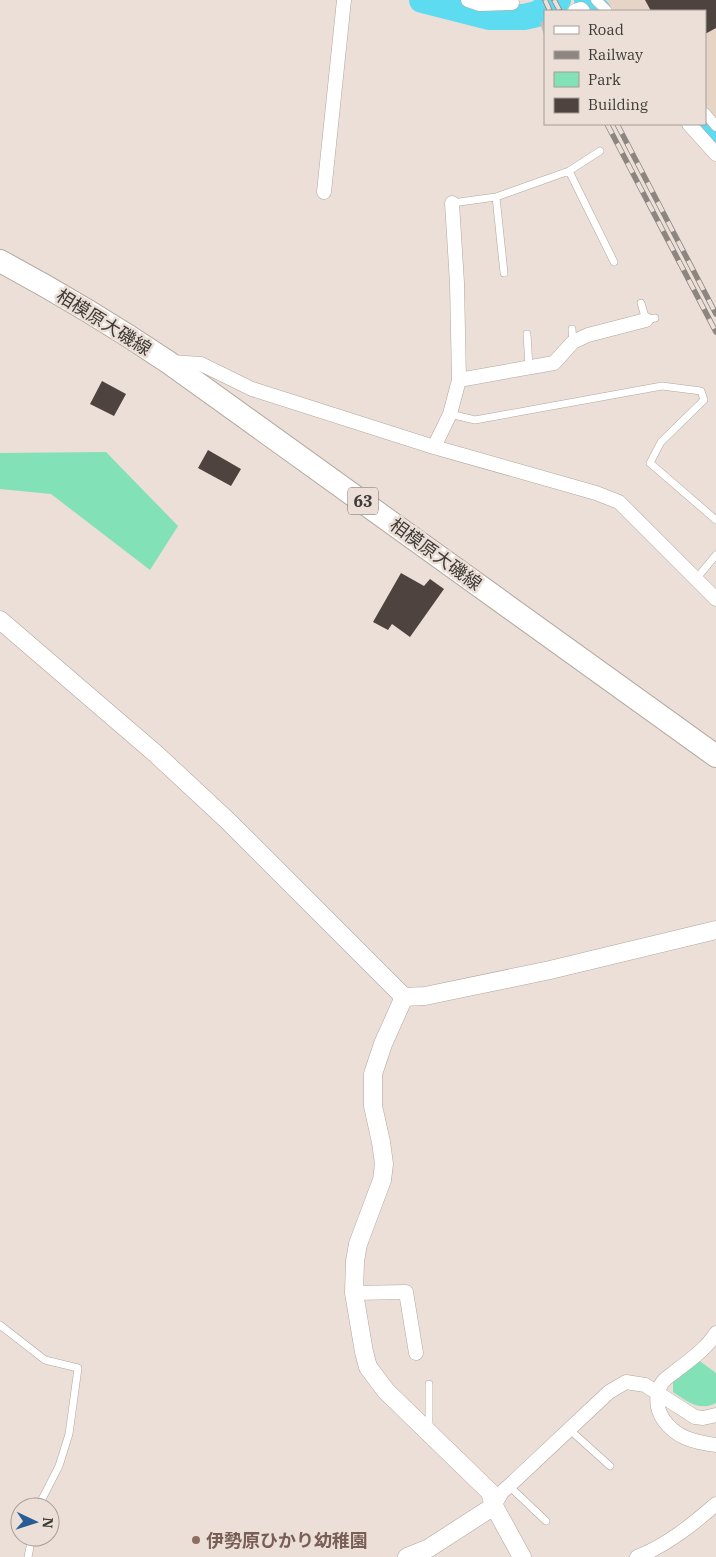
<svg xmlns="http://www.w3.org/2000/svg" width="716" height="1557" font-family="'IBM Plex Serif','Noto Sans JP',serif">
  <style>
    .built { fill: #e6d4c7 }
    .green { fill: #83e1b7 }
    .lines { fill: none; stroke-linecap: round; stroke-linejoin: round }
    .river { stroke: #5cdbf1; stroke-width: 26 }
    .building { fill: #4e433e }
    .minor-tunnel { stroke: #c8beb7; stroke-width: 14; stroke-dasharray: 14 7; stroke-linecap: butt }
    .service-casing { stroke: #b1a69e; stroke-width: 8 }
    .pedestrian-casing { stroke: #b1a69e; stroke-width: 11 }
    .minor-casing { stroke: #b1a69e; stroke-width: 15 }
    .tertiary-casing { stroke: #b1a69e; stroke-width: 19 }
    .primary-casing { stroke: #b1a69e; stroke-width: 24 }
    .service { stroke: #fff; stroke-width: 7 }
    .pedestrian { stroke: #fff; stroke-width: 10 }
    .minor { stroke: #fff; stroke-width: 14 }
    .tertiary { stroke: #fff; stroke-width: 18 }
    .primary { stroke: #fff; stroke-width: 22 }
    .rail-casing { stroke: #8d8580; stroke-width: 5.5 }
    .rail { stroke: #ebdfd7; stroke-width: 4; stroke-dasharray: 11; stroke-linecap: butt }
    .education-dot { fill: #8d6e63; stroke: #ebdfd7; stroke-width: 2 }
    .labels { text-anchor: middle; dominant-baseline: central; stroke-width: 5; stroke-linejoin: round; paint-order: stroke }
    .shield { fill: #ebdfd7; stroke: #726c66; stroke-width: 1 }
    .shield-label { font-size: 16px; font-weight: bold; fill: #3e3a36 }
    .street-label { font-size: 18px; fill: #3e3a36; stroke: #ebdfd7 }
    .education-label { font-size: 18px; font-weight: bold; fill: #785e54; stroke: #ebdfd7; text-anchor: start }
  </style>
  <rect width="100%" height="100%" fill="#ebdfd7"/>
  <path class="built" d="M 605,0 L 716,0 L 716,119 L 705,107 L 705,11 L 615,11 Z"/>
  <path class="green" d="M 106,452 L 178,526 L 150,570 L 51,494 L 0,489 L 0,453 Z
    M 697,1359 L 716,1373 L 716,1403 C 699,1412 687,1401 673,1392 L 673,1380 Z"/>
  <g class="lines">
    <path class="river" d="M 422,0 L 489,17 L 524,17 L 537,14 L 558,0
      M 587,0 L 598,11
      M 699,124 L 716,143"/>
  </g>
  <path class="building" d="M 645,0 L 716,0 L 716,28 L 705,34 L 705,11 L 651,11 Z
    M 102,381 L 126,394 L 114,416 L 90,404 Z
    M 208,450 L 241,469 L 231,486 L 198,468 Z
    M 401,573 L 424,586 L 430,579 L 444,589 L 410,637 L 392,624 L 388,630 L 373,622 Z"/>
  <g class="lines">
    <path class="minor-tunnel" d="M 542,29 L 545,28"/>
    <defs>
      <path id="service" d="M 569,171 L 614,262
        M 496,197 L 504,273
        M 452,203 L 496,197 L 569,171 L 600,151
        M 641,303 L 646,320 L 655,318
        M 572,329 L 573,342
        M 527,334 L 529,367
        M 450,414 L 475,420 L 662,386 L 701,391 L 704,400 L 661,442 L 650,463 L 716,520
        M 696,579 L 716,555
        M 0,1325 L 45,1360 L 78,1368 L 69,1434 L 59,1466 L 38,1507
        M 429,1428 L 429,1384
        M 570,1430 L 610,1466
        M 509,1486 L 546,1521
        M 28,1557 L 32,1537"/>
      <path id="pedestrian" d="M 596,0 L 607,11
        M 705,113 L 716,126"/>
      <path id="minor" d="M 468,0 L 480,4 L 512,3
        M 575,11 L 581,9 L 583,11
        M 689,124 L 716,154
        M 324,192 L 344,0
        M 170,362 L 201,364 L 252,389 L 434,447 L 596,493 L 619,502 L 716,599
        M 459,380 L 554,363 L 573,342 L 588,335 L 646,320
        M 434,447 L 450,414 L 459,380 L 457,283 L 452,203
        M 354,1293 L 406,1292 L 416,1353
        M 716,1333 C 707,1348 690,1360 677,1370 C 673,1374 665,1378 662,1383 C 655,1394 656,1408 663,1419 C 676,1438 694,1442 716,1445
        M 494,1506 L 502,1492 L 509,1486 L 609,1392 L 626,1382 L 645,1385 L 695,1417 L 703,1418 L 716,1415
        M 637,1557 C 667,1545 692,1525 716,1504"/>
      <path id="tertiary" d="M 0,620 L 156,754 L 228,821 L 404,997 L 425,996 L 550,970 L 716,930
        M 404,997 L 383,1044 L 373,1074 L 373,1106 L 381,1142 L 384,1164 L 382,1180 L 358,1244 L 355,1261 L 354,1293 L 364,1352 L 368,1367 L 386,1391 L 490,1492 L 494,1506 L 522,1557
        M 407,1557 L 429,1548 L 494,1506"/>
      <path id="primary" d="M 0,261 C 58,292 113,325 168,362 L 716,756"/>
    </defs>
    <use href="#service" class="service-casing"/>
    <use href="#pedestrian" class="pedestrian-casing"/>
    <use href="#minor" class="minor-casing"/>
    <use href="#tertiary" class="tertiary-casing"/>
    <use href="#primary" class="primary-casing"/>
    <use href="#service" class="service"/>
    <use href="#pedestrian" class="pedestrian"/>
    <use href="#minor" class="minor"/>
    <use href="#tertiary" class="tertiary"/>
    <use href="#primary" class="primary"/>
    <defs>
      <path id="rail" d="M 545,0 L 550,11
        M 554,0 L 560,11
        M 607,124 L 716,332
        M 617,124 L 716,314"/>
    </defs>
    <use href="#rail" class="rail-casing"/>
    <use href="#rail" class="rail"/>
  </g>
  <circle class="education-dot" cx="196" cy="1540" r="5"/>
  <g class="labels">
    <rect class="shield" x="348" y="487.5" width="30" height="27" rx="4"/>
    <g class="shield-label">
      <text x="363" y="501">63</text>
    </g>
    <g class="street-label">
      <text transform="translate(104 322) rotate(32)">相模原大磯線</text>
      <text transform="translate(436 554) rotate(36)">相模原大磯線</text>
    </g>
    <g class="education-label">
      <text x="206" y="1540">伊勢原ひかり幼稚園</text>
    </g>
  </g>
  <rect x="544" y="10" width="162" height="115" fill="#ebdfd7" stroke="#a69d97"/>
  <rect x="554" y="26" width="25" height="8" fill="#ffffff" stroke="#a69d97"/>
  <text x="588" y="35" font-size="15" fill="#3e3a36">Road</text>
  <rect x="554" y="51" width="25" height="8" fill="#8d8580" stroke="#a69d97"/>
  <text x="588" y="60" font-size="15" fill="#3e3a36">Railway</text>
  <rect x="554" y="72" width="25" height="15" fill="#83e1b7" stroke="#a69d97"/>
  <text x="588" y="85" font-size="15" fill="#3e3a36">Park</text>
  <rect x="554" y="98" width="25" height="15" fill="#4e433e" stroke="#a69d97"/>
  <text x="588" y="110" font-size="15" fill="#3e3a36">Building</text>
  <g transform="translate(35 1522) rotate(94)"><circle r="24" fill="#ebdfd7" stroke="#a69d97"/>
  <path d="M0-4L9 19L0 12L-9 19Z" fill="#275c94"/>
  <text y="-8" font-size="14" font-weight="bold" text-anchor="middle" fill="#3e3a36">N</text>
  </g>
</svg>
